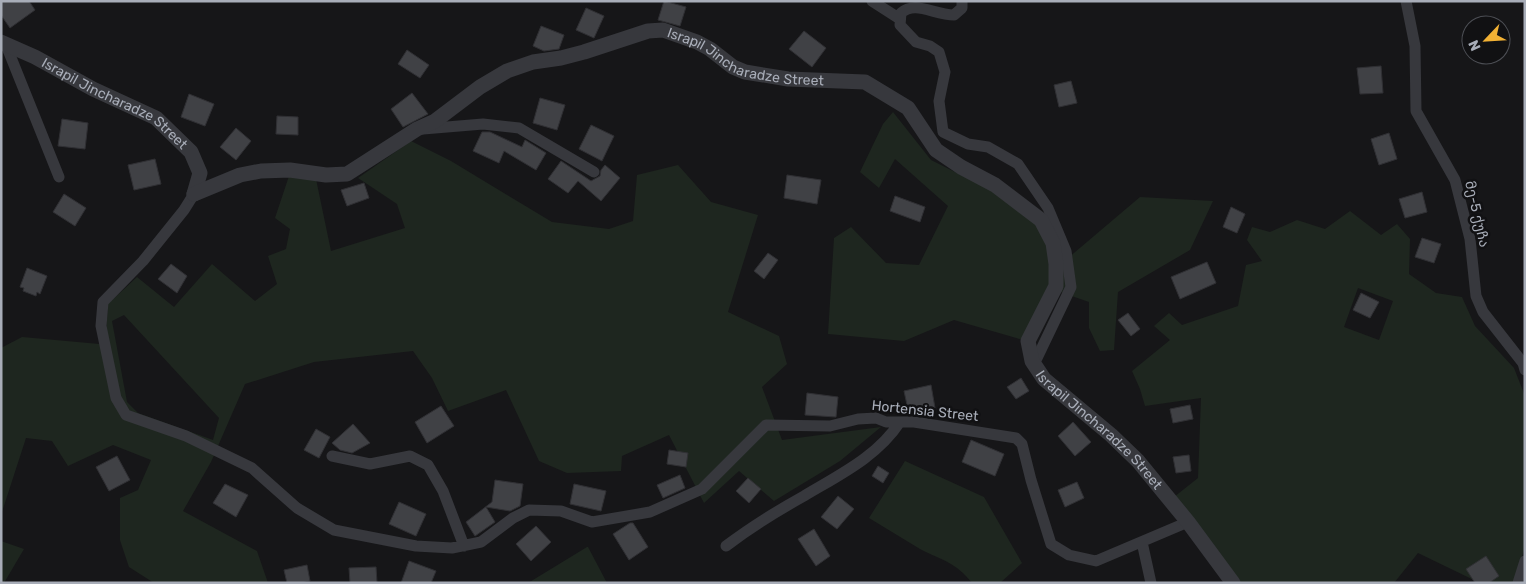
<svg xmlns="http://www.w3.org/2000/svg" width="1526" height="584" font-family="Rubik,'Noto Sans Georgian',sans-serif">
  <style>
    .green { fill: #1e261f; fill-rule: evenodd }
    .building { fill: #404145; stroke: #303034 }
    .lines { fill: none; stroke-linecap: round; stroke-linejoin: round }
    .minor { stroke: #37383d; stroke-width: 11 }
    .tertiary { stroke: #37383d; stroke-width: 15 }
    .labels { text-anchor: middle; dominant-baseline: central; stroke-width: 5; stroke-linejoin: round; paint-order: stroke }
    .street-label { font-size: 14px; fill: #a8adb8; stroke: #111113 }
  </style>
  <rect width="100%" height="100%" fill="#161618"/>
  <path class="green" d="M 893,112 L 931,160 L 989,189 L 1038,226 L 1048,247 L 1051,284 L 1023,340 L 954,320 L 904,341 L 828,334 L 834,238 L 851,227 L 886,263 L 919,265 L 948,206 L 895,159 L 879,188 L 860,172 L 883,124 Z
    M 411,141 L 451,161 L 552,222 L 609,229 L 633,221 L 637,175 L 678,165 L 711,202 L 758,215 L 728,312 L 779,336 L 787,364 L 762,387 L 782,440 L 881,427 L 840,461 L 774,501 L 739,471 L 704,503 L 669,435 L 622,456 L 621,471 L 567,473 L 539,461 L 506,390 L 448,411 L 432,378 L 413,351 L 314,362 L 245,384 L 211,462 L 183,511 L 257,551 L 268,583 L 154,583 L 129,567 L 120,540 L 120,498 L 138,490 L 151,460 L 113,445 L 68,466 L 52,441 L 26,438 L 1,515 L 1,348 L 22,337 L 110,345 L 106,333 L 108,304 L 137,277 L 174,307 L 212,264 L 255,301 L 277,284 L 268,256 L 286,249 L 290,229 L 275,218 L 289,176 L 316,179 L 331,251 L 405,228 L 397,204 L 358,178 ZM 124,315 L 219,418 L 213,440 L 138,413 L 127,402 L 112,321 Z
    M 1140,197 L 1213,201 L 1190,250 L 1118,292 L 1114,350 L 1100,351 L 1089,328 L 1089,302 L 1060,292 L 1061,264 Z
    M 1350,211 L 1381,235 L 1397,224 L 1410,239 L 1409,274 L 1436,293 L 1462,297 L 1475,326 L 1514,368 L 1525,396 L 1525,547 L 1514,583 L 1480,583 L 1418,553 L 1394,583 L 1238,583 L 1174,497 L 1198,478 L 1201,398 L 1145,406 L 1140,389 L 1132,371 L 1170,340 L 1154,326 L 1169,313 L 1182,325 L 1238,306 L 1246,265 L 1262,261 L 1247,240 L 1252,227 L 1270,232 L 1297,220 L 1325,229 ZM 1358,288 L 1393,301 L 1379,340 L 1344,327 Z
    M 905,461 L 984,497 L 1022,563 L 1000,583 L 972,583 C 956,562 941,560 920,549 C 903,539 886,528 869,518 Z
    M 1,541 L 24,549 L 4,583 L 1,583 Z
    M 588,547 L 607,583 L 528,583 L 587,547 Z"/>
  <path class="building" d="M 1,1 L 29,1 L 35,10 L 10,28 L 1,15 Z
    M 664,1 L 686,7 L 680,26 L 658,20 Z
    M 586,8 L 604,16 L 594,38 L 576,30 Z
    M 541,26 L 564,35 L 559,49 L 544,51 L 533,46 Z
    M 804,31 L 826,48 L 812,67 L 789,49 Z
    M 407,50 L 429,65 L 420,78 L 398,64 Z
    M 1381,66 L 1383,93 L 1360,94 L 1357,68 Z
    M 1071,81 L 1077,103 L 1059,107 L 1054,85 Z
    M 412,93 L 428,114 L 403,127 L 391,109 Z
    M 189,94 L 214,104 L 205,126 L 181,117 Z
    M 540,98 L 565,105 L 557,130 L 533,123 Z
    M 277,116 L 298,117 L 298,135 L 276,134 Z
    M 62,119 L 88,123 L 85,149 L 58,146 Z
    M 591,125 L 614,136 L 602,161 L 579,149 Z
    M 236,128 L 251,141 L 236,160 L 220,147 Z
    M 482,132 L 490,132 L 522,147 L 525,140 L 546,153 L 536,170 L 504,151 L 499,163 L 473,151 Z
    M 1389,133 L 1397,159 L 1379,165 L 1371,139 Z
    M 155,159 L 161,184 L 134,190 L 128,165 Z
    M 561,161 L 591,181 L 600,176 L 601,170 L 605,165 L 620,178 L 601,201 L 578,181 L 568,193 L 548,179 Z
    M 787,175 L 821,180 L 817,204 L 784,198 Z
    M 364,183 L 369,198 L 347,206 L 341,190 Z
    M 1422,192 L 1427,212 L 1405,218 L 1399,199 Z
    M 64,194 L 86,208 L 75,226 L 53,212 Z
    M 895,196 L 925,207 L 920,222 L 890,211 Z
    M 1231,207 L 1245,214 L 1237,233 L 1223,227 Z
    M 1422,238 L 1441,244 L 1434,263 L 1415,257 Z
    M 768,253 L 778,260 L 764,279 L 754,271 Z
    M 1207,262 L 1216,283 L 1180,299 L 1171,277 Z
    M 171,264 L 187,276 L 177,293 L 158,279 Z
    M 27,268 L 47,276 L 40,294 L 37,292 L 36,296 L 23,291 L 24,288 L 20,287 Z
    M 1361,293 L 1379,302 L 1370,318 L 1353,310 Z
    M 1128,313 L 1140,329 L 1131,336 L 1118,320 Z
    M 1021,378 L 1029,391 L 1016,399 L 1007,387 Z
    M 931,385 L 935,408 L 909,414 L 904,391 Z
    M 807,393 L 838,397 L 836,417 L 805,415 Z
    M 1190,405 L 1193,419 L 1173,423 L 1170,409 Z
    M 441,406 L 454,426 L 427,443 L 415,422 Z
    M 1073,422 L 1091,442 L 1075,456 L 1058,436 Z
    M 353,424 L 370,443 L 352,453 L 340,450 L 332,443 Z
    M 316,429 L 330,437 L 319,458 L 304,450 Z
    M 971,440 L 1004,454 L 995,476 L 962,462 Z
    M 669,450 L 688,453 L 686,467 L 667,464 Z
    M 1189,455 L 1191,471 L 1176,473 L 1173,457 Z
    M 117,456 L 130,480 L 109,491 L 96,467 Z
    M 878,466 L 889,473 L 883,483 L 872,476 Z
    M 680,475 L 685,488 L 663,498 L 657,485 Z
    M 748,478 L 761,489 L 749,503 L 736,491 Z
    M 495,480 L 523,484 L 520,506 L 510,511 L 486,507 L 495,522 L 475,536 L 466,522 L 492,502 Z
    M 1077,482 L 1084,498 L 1065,507 L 1058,490 Z
    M 225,484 L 248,495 L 236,517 L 213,503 Z
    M 574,484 L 606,491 L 601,511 L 570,504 Z
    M 838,496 L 854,509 L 837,529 L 821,517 Z
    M 399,502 L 426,514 L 416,536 L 389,524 Z
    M 630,523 L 633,523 L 648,547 L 629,560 L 613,534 Z
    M 536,526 L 551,542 L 531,561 L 516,544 Z
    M 814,529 L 830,556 L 816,566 L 798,539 Z
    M 1486,556 L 1499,576 L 1489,583 L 1475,583 L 1466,569 Z
    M 409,561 L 436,571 L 431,583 L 401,583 Z
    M 307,565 L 310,581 L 301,583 L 287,583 L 284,570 Z
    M 376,567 L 377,583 L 350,583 L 349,568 Z"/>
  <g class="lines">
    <path class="minor" d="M 872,1 L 900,19
      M 962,1 L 962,8 L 954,15 C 934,15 915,0 901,13 L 900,25 L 916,42 L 930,46 L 939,52 L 945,72 L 939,101 L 943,132 L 968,144 L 988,147 L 1018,164 L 1048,208 L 1066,251 L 1071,287 L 1037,358 L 1032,361
      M 1406,1 L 1415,46 L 1416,111 L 1455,180 L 1470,239 L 1476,296 L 1483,312 L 1523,363 L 1525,370
      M 6,45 L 59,177
      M 423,129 L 483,124 L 519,128 L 594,172
      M 194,194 L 184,210 L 143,261 L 103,302 L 101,326 L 116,398 L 126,415 L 186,436 L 252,468 L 297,508 L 334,530 L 416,546 L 452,548 L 481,542 L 513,518 L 529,510 L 561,511 L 592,522 L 650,512 L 702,489 L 766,425 L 830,426 L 858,419 L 876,418 L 886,422 L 914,422 L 1016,438 L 1022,444 L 1031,480 L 1051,544 L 1069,555 L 1096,561 L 1188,522
      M 332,456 L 370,464 L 410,456 L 428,465 L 443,491 L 464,546
      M 1142,542 L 1151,583
      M 726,546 C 751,527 777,511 804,496 C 839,475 877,457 900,422
      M 1518,583 L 1525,561"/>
    <g class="tertiary">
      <path id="s1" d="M 1,42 L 35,57 L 93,89 L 156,118 L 191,152 L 200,173 L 194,194"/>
      <path id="s2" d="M 194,194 L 240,175 L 261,171 L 290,170 L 326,175 L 347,174 L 417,129 L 435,121 L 480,87 L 507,71 L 533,62 L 561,58 L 584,52 L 648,31 L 663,30 L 697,42 L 710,49 L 733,67 L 745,72 L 788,79 L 865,82 L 908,108 L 936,150 L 961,167 L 995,185 L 1041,220 L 1053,243 L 1056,264 L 1056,286 L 1028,341 L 1032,361 L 1044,379 L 1111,435 L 1138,461 L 1188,522 L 1233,583"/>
    </g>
  </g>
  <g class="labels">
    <g class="street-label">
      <text stroke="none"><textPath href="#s2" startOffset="599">Israpil Jincharadze Street</textPath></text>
      <text stroke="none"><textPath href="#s1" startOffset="130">Israpil Jincharadze Street</textPath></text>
      <text transform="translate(1477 214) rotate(77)">მე-5 ქუჩა</text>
      <text transform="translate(925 411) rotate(6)">Hortensia Street</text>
      <text stroke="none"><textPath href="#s2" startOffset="1199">Israpil Jincharadze Street</textPath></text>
    </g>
  </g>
  <rect width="1526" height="584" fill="none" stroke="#a8adb8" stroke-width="5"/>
  <g transform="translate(1486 40) rotate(245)"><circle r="24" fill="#111113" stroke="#4d4f55"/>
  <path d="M0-4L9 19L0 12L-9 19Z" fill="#f2b134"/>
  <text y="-8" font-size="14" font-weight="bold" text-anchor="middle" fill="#a8adb8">N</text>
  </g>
</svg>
